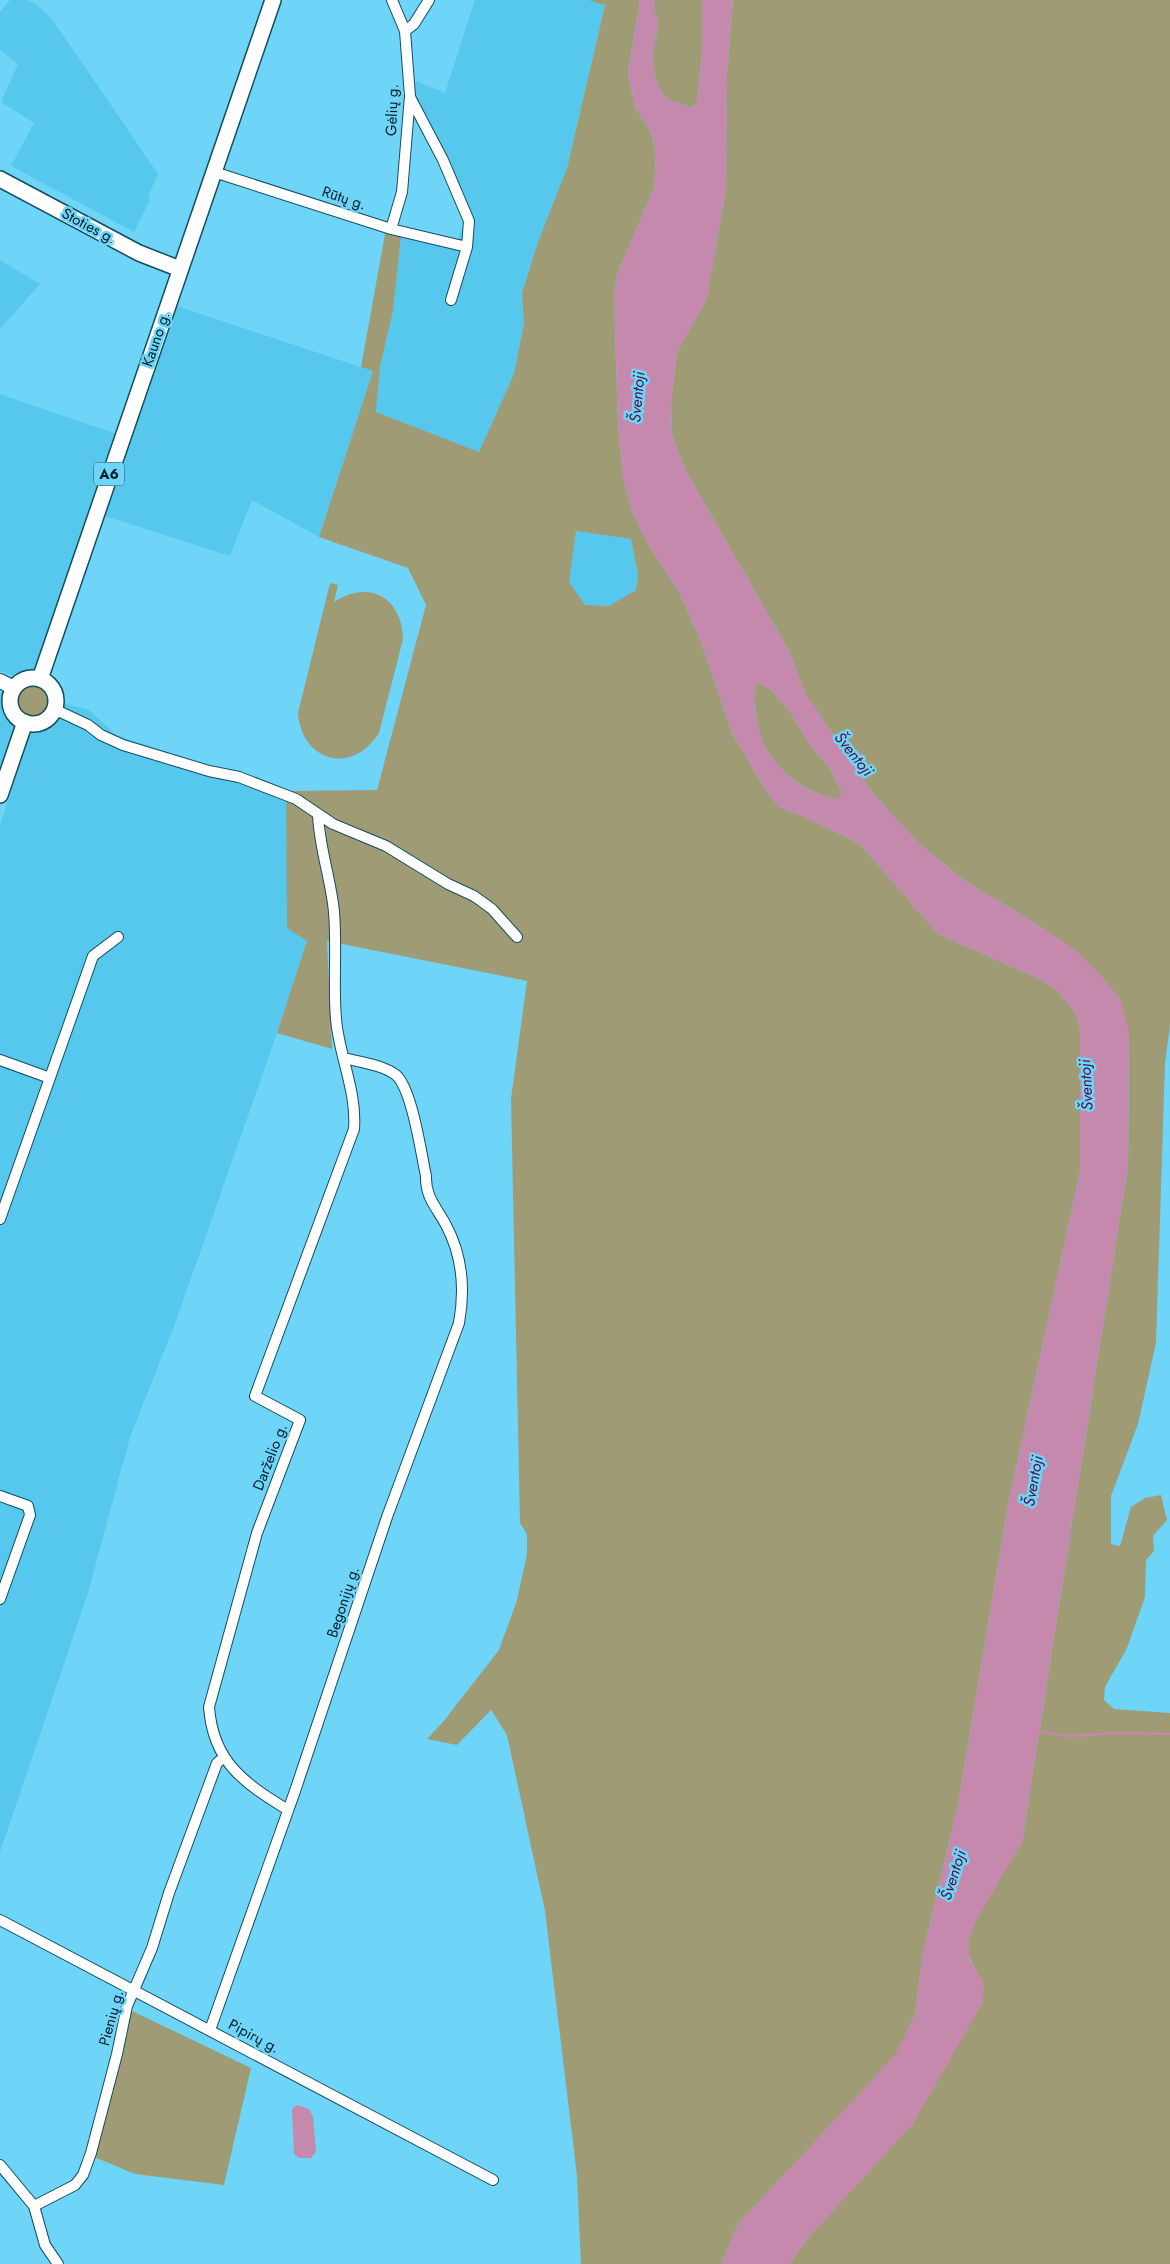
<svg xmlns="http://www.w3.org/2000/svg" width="1170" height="2264" font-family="Jost,sans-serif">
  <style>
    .built { fill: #56c8ed }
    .green { fill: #9f9b75; fill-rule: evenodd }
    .water { fill: #c689ae; fill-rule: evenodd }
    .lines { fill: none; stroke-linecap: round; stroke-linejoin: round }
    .stream { stroke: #c689ae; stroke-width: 2.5 }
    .street-casing { stroke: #134d5f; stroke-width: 12 }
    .secondary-casing { stroke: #134d5f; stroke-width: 16 }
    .primary-casing { stroke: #134d5f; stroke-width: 18 }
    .street { stroke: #fff; stroke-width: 10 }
    .secondary { stroke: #fff; stroke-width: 14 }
    .primary { stroke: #fff; stroke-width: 15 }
    .labels { text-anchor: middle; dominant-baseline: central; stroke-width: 5; stroke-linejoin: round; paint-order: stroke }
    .shield { fill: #6ed5f8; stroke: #215466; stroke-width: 1 }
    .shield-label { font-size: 14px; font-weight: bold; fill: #001d28 }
    .street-label { font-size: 15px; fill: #001d28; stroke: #6ed5f8 }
    .water-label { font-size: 16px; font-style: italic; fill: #560c41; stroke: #6ed5f8 }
  </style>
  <rect width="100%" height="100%" fill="#6ed5f8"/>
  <path class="built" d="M 10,0 L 27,0 L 36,4 L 52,19 L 158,174 L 148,197 L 150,200 L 134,232 L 11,166 L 34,123 L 1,102 L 18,64 L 0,50 L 0,12 Z
    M 475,0 L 588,0 L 605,4 L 567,168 L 538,242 L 522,293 L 524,323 L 514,374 L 479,452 L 376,413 L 380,367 L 393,311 L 402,227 L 457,243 L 465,220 L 411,106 L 416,81 L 445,93 Z
    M 0,260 L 40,284 L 0,329 Z
    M 174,305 L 373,371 L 319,537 L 252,500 L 230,556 L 102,515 Z
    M 0,394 L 116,434 L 41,656 L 34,670 L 24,676 L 15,677 L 0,671 Z
    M 576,531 L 631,539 L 638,575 L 636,590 L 609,606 L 585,605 L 568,582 Z
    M 0,692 L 4,694 L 15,726 L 2,767 L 0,766 Z
    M 60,702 L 89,710 L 116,735 L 286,791 L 308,940 L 277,1033 L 176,1321 L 130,1437 L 88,1593 L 0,1852 L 0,826 L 31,730 L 49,722 L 54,716 Z"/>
  <path class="green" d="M 588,0 L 640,0 L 628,73 L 635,107 L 651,132 L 656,155 L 654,188 L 617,275 L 614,298 L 618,423 L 623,478 L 632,512 L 647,542 L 680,594 L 700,639 L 732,733 L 763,786 L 779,807 L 798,814 L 860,844 L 938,934 L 1035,977 L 1057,990 L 1076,1014 L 1080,1030 L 1080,1172 L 1009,1500 L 958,1805 L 923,1953 L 915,2015 L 896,2055 L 739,2223 L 721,2264 L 581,2264 L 577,2176 L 545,1911 L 507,1735 L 491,1710 L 457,1745 L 427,1739 L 443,1722 L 499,1650 L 517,1600 L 527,1554 L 527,1534 L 520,1523 L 511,1099 L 527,981 L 327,941 L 332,1049 L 277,1033 L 307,941 L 287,928 L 286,791 L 377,790 L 426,605 L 408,568 L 319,537 L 373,371 L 361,367 L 387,223 L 402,227 L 393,311 L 380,367 L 376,412 L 479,452 L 514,374 L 524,323 L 522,293 L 538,242 L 567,168 L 605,5 ZM 576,531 L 631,539 L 638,575 L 636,590 L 609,606 L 585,605 L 569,582 Z
    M 655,0 L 702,0 L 702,54 L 697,102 L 692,108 L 669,100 L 661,92 L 654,74 L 652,56 L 659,23 L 654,11 Z
    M 733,0 L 1170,0 L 1170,1024 L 1165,1064 L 1156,1343 L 1138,1424 L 1111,1496 L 1111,1544 L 1120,1546 L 1131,1507 L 1145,1498 L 1161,1495 L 1167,1520 L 1153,1536 L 1154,1551 L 1146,1560 L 1145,1597 L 1127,1648 L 1105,1687 L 1104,1700 L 1114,1709 L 1170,1713 L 1170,2264 L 789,2264 L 811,2235 L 978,1973 C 972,1964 968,1956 968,1945 C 969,1923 1009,1862 1022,1842 L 1128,1166 L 1129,1033 L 1075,950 L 1035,923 L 965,881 L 916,841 L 871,791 L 805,693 L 789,651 L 687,473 L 672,436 L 671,402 L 677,352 L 707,298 L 726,186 L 727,75 Z
    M 330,583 L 338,585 L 334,602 C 370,579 402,598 403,639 L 379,733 C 353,775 302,763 298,713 Z
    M 758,683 L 769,688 L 790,711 L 809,744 L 829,767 L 842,792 L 839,800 C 795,790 762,761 756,716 C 754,702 752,695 758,683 Z
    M17 700a16 16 0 1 1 32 0a16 16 0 1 1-32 0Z
    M 132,2011 L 251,2068 L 224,2185 L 135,2174 L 94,2157 L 126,2019 Z"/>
  <path class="water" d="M 640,0 L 655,0 L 654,11 L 659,23 L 652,56 L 654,74 L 661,92 L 669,100 L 692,108 L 697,102 L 702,54 L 702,0 L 733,0 L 727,75 L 726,186 L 707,299 L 677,352 L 671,402 L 672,436 L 687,473 L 789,651 L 805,693 L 871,791 L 916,841 L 965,881 L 1035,923 L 1075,950 L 1103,978 L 1121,1000 L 1129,1033 L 1128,1166 L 1022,1842 L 976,1921 L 968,1943 L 970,1960 L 984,1984 L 983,2002 L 913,2124 L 811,2235 L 789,2264 L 721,2264 L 739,2223 L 895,2055 L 915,2015 L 923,1953 L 958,1805 L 1009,1500 L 1080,1172 L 1080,1030 L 1076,1014 L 1057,990 L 1035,977 L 938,934 L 860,844 L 798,814 L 779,807 L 763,786 L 732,733 L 700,639 L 680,594 L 647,542 L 632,512 L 623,478 L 618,423 L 614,298 L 617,275 L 654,188 L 656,155 L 651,132 L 635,107 L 628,73 ZM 758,683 L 769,688 L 790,711 L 809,744 L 829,767 L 842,792 L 839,799 C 795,792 762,760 756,716 C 754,703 752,695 758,683 Z
    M 297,2105 L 309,2109 L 313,2117 L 316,2152 L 311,2158 L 299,2158 L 294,2154 L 292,2109 Z"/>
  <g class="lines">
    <path class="stream" d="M 1037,1731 L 1068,1736 L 1120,1733 L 1170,1734"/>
    <defs>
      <path id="street" d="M 405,31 L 414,24 L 429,0
        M 410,97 L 443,160 L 469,221 L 467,247 L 451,300
        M 214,172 L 391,229 L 467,247
        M 391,229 L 402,192 L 410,96 L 405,31 L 392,0
        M 54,709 L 88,725 L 101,735 L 123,745 L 209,771 L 239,777 L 296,799 L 333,824 L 386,846 L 448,884 L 474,896 L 492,909 L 517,937
        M 0,1060 L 50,1078
        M 0,1219 L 93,956 L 118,937
        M 0,1496 L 28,1506 L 30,1515 L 0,1599
        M 288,1810 C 244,1783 213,1762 209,1707 L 257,1533 L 300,1420 L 255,1396 L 354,1129 C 357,1091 339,1056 336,1019 C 333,984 337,948 334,912 C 331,879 319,847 318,814
        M 0,1920 L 493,2180
        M 210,2030 L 295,1791 L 387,1517 L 459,1323 C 465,1290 462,1255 446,1225 C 437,1208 425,1197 426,1176 C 421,1153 412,1089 396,1075 C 383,1065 360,1062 344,1058
        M 0,2165 L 34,2206 L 45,2245 L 58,2264
        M 34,2206 L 75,2185 L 83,2175 L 91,2153 L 117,2054 L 127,2006 L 152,1948 L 169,1893 L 217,1763 L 223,1758"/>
      <path id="secondary" d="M 0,681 L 14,688"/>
      <path id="primary" d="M 0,179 L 139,253 L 180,269
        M10 701a23 23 0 1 1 46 0a23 23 0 1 1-46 0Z
        M 40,679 L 273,0
        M 0,795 L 25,722"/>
    </defs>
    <use href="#street" class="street-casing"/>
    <use href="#secondary" class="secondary-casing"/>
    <use href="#primary" class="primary-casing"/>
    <use href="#street" class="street"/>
    <use href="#secondary" class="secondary"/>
    <use href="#primary" class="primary"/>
  </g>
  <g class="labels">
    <rect class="shield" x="94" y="462.5" width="30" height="23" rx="4"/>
    <g class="shield-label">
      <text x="109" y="474">A6</text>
    </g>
    <g class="street-label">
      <text transform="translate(392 110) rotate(-88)">Gėlių g.</text>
      <text transform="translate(344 198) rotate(18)">Rūtų g.</text>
      <text transform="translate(89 226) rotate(28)">Stoties g.</text>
      <text transform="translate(156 339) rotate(-71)">Kauno g.</text>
      <text transform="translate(270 1457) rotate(-69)">Darželio g.</text>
      <text transform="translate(343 1602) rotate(-72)">Begonijų g.</text>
      <text transform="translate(111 2018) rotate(-75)">Pienių g.</text>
      <text transform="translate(254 2036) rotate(28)">Pipirų g.</text>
    </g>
    <g class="water-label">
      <text transform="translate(637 397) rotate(-85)">Šventoji</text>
      <text transform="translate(854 754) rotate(51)">Šventoji</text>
      <text transform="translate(1086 1085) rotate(-93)">Šventoji</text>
      <text transform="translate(1033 1481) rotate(-80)">Šventoji</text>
      <text transform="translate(953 1875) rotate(-72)">Šventoji</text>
    </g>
  </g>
</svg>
